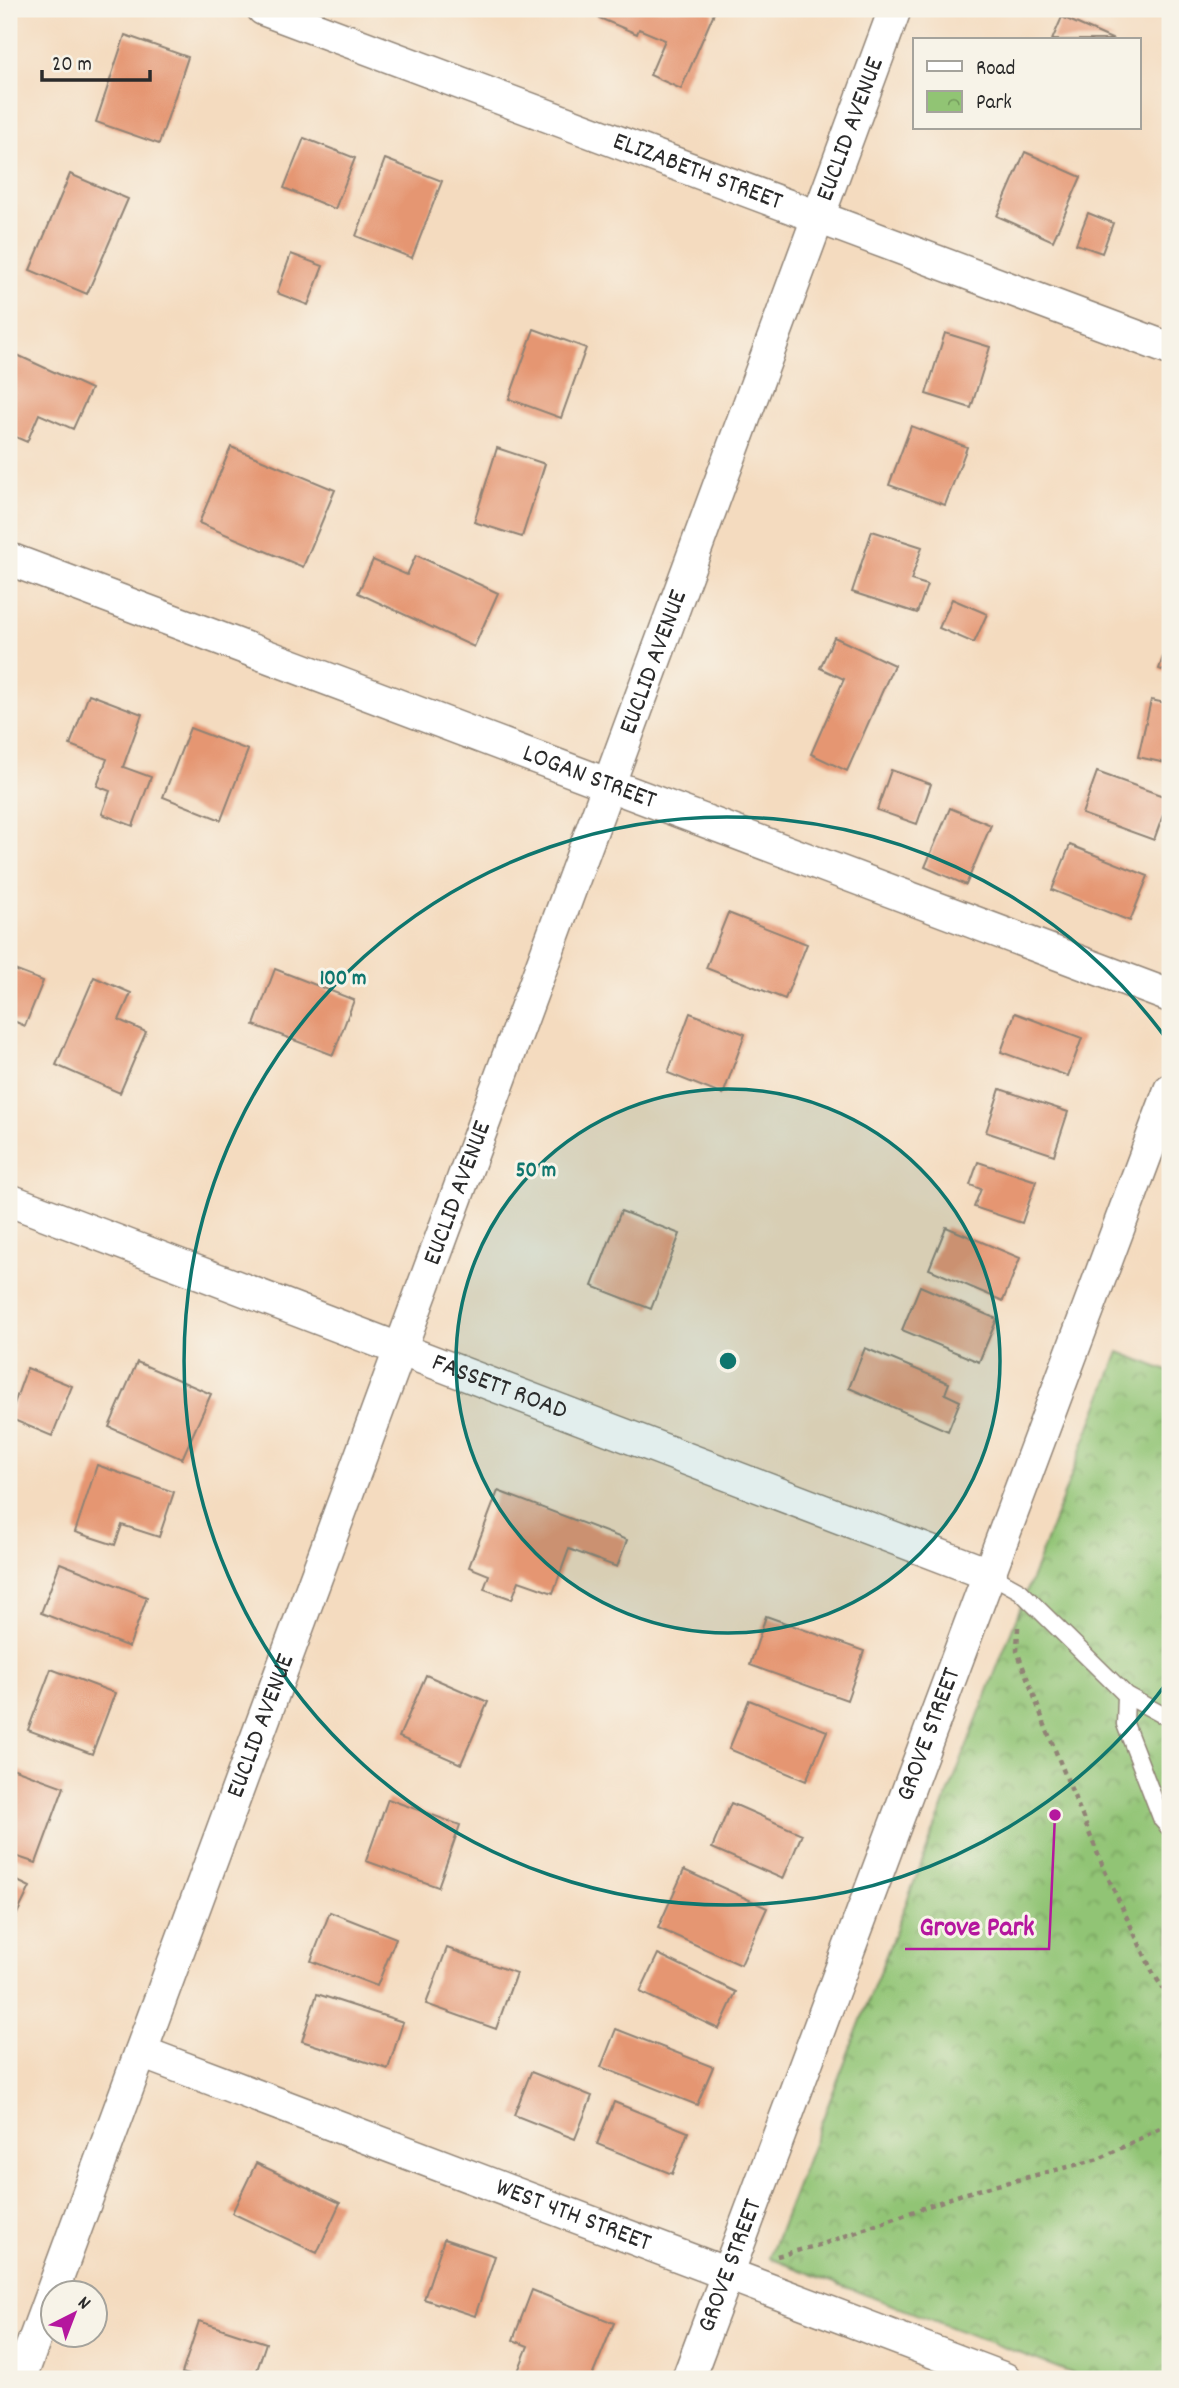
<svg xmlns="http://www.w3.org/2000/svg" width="1179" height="2388" font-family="Dekko,sans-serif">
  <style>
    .park { fill: url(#park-crowns); stroke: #5e7850; stroke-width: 2 }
    .building { fill: #e59672 }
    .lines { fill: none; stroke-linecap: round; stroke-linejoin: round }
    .lane-casing { stroke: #908375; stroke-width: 19 }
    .street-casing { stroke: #908375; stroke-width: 35 }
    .path { stroke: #908375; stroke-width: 4.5; stroke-dasharray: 5 5; stroke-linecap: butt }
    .lane { stroke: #fff; stroke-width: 16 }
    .street { stroke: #fff; stroke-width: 32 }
    .ring { fill: none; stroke: #0f766e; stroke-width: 3.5 }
    .labels { text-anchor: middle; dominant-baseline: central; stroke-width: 6; stroke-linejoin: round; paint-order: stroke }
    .street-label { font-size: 26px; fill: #2b2b2b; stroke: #f7f3e8 }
    .centre { fill: #0f766e; stroke: #f7f3e8; stroke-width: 3.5 }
    .ring-label { font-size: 21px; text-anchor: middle; font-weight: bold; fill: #0f766e; stroke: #f7f3e8; stroke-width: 6; stroke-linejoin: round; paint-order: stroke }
    .leader { fill: none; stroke: #b5179e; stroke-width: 2.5 }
    .callout-dot { fill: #b5179e; stroke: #f7f3e8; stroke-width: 2.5 }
    .callout-label { font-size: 28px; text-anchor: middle; font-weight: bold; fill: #b5179e; stroke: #f7f3e8; stroke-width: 6; stroke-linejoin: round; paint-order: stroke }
  </style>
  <defs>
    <pattern id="park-crowns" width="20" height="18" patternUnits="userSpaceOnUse" patternTransform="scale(1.75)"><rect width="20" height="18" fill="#91c474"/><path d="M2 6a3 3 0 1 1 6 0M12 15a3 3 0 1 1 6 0" fill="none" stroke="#779f5f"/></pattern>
  </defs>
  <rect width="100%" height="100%" fill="#f7f3e8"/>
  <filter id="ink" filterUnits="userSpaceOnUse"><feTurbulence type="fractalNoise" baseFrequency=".0143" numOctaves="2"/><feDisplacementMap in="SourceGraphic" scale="14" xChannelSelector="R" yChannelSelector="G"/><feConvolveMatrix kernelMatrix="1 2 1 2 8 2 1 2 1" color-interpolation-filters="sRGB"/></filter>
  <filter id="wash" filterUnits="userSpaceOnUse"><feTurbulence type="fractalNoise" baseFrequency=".00686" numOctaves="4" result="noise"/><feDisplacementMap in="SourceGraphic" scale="28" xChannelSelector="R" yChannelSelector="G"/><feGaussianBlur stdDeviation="1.57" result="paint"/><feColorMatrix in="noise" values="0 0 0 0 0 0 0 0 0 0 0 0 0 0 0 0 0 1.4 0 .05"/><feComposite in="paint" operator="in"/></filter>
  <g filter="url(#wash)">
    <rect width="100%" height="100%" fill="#f4dbbf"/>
    <path class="park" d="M 1119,1352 L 1170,1372 L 1170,2379 L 1087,2379 L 769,2258 Z"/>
    <g id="blocks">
      <path class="building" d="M 601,9 L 703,9 L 714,13 L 681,89 L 650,75 L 665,40 L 639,29 L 637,34 L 597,17 Z
        M 1062,17 L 1114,40 L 1052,40 Z
        M 125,35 L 188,57 L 159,144 L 96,122 Z
        M 304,138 L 355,158 L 335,209 L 284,188 Z
        M 1025,152 L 1081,177 L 1053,241 L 997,216 Z
        M 385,159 L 442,181 L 412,258 L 356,236 Z
        M 70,174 L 128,199 L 87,294 L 30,270 Z
        M 1088,213 L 1113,223 L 1102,253 L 1076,244 Z
        M 291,254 L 323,266 L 308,305 L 277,293 Z
        M 534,329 L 586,348 L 561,418 L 509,399 Z
        M 945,333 L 990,347 L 971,408 L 926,394 Z
        M 15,354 L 91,389 L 73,429 L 39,414 L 27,442 L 9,434 L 9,368 Z
        M 911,426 L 967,447 L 945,505 L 889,485 Z
        M 231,447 L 335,490 L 303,567 L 199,523 Z
        M 497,448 L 545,464 L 522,537 L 474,522 Z
        M 872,531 L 922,547 L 911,580 L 927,585 L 917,613 L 852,592 Z
        M 416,555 L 498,593 L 474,647 L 358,593 L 373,560 L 407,575 Z
        M 952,599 L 987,614 L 974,643 L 939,628 Z
        M 1170,636 L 1170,673 L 1159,669 Z
        M 834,637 L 894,665 L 847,771 L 811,754 L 844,679 L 820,668 Z
        M 89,694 L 142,714 L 123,767 L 151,777 L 133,826 L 102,814 L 110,791 L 97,786 L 107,759 L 70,745 Z
        M 1151,700 L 1170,704 L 1170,764 L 1138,757 Z
        M 190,728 L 248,750 L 221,820 L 163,797 Z
        M 891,770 L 931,784 L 917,824 L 877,810 Z
        M 1097,772 L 1169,798 L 1154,840 L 1082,814 Z
        M 950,808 L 991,825 L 966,885 L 925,867 Z
        M 1070,845 L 1148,876 L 1130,921 L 1052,890 Z
        M 728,913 L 807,944 L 785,999 L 706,968 Z
        M 9,968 L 43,981 L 25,1026 L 9,1019 Z
        M 275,969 L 354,1000 L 333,1055 L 254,1025 Z
        M 94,977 L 131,993 L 119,1020 L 146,1032 L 120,1093 L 56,1065 Z
        M 690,1013 L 745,1034 L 723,1095 L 668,1073 Z
        M 1015,1013 L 1082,1038 L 1068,1076 L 1001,1052 Z
        M 1000,1089 L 1068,1112 L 1054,1155 L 986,1132 Z
        M 978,1162 L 1036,1181 L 1022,1223 L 974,1207 L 981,1189 L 970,1185 Z
        M 621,1211 L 680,1234 L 651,1309 L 592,1286 Z
        M 946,1227 L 1020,1258 L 1003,1301 L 929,1269 Z
        M 920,1286 L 997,1319 L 979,1362 L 902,1330 Z
        M 865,1348 L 949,1383 L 945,1394 L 960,1401 L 948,1431 L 849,1388 Z
        M 137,1362 L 211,1394 L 182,1459 L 109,1427 Z
        M 27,1368 L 72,1386 L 52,1436 L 9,1418 Z
        M 97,1465 L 174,1492 L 159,1537 L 122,1525 L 115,1545 L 75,1532 Z
        M 498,1491 L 627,1540 L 617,1567 L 569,1549 L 553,1593 L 519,1581 L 512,1599 L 484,1589 L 489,1575 L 469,1567 Z
        M 60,1563 L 147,1597 L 129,1647 L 41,1613 Z
        M 766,1616 L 864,1651 L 847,1700 L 750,1665 Z
        M 51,1669 L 115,1693 L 92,1754 L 28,1730 Z
        M 426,1675 L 488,1702 L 461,1764 L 399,1737 Z
        M 749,1700 L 827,1731 L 806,1781 L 729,1749 Z
        M 9,1767 L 64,1787 L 36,1863 L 9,1854 Z
        M 388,1799 L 460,1825 L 438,1887 L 366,1861 Z
        M 731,1803 L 802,1834 L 783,1879 L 712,1848 Z
        M 684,1870 L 767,1908 L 741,1965 L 658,1928 Z
        M 9,1877 L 30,1887 L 15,1918 L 9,1914 Z
        M 330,1912 L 396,1938 L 377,1986 L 311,1961 Z
        M 447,1948 L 516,1973 L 496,2029 L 426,2004 Z
        M 658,1954 L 736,1992 L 719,2029 L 640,1992 Z
        M 317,1994 L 403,2022 L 388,2069 L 302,2041 Z
        M 616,2029 L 713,2067 L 697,2105 L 601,2067 Z
        M 531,2072 L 592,2096 L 575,2139 L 514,2115 Z
        M 614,2102 L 688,2132 L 672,2174 L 597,2144 Z
        M 256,2163 L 340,2203 L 317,2253 L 232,2213 Z
        M 444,2239 L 495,2256 L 475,2316 L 424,2299 Z
        M 532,2290 L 614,2323 L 591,2379 L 515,2379 L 528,2346 L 513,2340 Z
        M 199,2321 L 266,2343 L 254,2379 L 204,2379 L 182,2373 Z"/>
    </g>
  </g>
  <g filter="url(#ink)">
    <use href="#blocks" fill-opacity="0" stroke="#908375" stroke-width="2"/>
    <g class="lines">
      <defs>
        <path id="lane" d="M 991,1575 L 1020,1591 L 1126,1695 L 1170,1719
          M 1126,1695 L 1125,1724 L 1162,1820 L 1170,1829"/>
        <g id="street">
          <path id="s1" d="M 263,9 L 1170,349"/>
          <path id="s2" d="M 9,559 L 1170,996"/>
          <path id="s3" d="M 9,1200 L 991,1575"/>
          <path id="s4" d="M 141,2052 L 1005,2379"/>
          <path id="s5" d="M 20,2379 L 895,9"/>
          <path id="s6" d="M 688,2379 L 1170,1090"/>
        </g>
      </defs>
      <use href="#lane" class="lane-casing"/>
      <use href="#street" class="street-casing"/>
      <path class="path" d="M 1018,1627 L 1017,1651 L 1046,1728 L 1104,1869 L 1153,1973 L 1170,1999
        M 777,2256 L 823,2244 L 962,2194 L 1099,2159 L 1170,2123"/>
      <use href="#lane" class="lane"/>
      <use href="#street" class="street"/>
    </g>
  </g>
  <circle cx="728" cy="1361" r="272" fill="#0f766e" fill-opacity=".12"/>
  <g class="ring">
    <circle cx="728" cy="1361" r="272"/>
    <path d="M1168 1681A544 544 0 1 1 1168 1041"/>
  </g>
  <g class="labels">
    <g class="street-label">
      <text stroke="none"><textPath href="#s5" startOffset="2398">EUCLID AVENUE</textPath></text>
      <text stroke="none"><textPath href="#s1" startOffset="464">ELIZABETH STREET</textPath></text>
      <text stroke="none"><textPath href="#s5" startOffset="1830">EUCLID AVENUE</textPath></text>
      <text stroke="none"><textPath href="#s2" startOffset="620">LOGAN STREET</textPath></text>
      <text stroke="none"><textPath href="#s5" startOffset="1264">EUCLID AVENUE</textPath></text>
      <text stroke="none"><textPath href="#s3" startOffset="525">FASSETT ROAD</textPath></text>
      <text stroke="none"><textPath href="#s5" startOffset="696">EUCLID AVENUE</textPath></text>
      <text stroke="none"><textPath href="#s6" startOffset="688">GROVE STREET</textPath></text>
      <text stroke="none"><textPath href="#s4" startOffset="462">WEST 4TH STREET</textPath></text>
      <text stroke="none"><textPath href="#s6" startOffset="121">GROVE STREET</textPath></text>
    </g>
  </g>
  <circle cx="728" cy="1361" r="10" class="centre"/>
  <g class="ring-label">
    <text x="343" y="984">100 m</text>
    <text x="536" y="1176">50 m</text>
  </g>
  <path class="leader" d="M1055 1815L1049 1949H905"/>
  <circle class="callout-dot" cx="1055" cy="1815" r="7"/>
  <g class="callout-label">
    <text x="977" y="1935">Grove Park</text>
  </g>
  <rect width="1179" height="2388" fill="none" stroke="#f7f3e8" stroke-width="35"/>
  <rect x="913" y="38" width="228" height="91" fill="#f7f3e8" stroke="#a5a39c" stroke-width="2"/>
  <rect x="927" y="61" width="35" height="10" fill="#ffffff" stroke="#a5a39c" stroke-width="2"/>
  <text x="976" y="74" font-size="21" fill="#2b2b2b">Road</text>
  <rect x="927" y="91" width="35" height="21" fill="url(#park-crowns)" stroke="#a5a39c" stroke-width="2"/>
  <text x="976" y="108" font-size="21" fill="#2b2b2b">Park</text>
  <g transform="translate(74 2314) rotate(42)"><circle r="33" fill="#f7f3e8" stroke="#a5a39c" stroke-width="2"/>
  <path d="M0-5L12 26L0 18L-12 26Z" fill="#b5179e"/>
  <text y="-10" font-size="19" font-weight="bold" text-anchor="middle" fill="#2b2b2b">N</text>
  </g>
  <path d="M42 70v10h108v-10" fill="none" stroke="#2b2b2b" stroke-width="3.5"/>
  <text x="52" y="70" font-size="21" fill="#2b2b2b" stroke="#f7f3e8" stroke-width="5" paint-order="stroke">20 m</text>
</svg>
